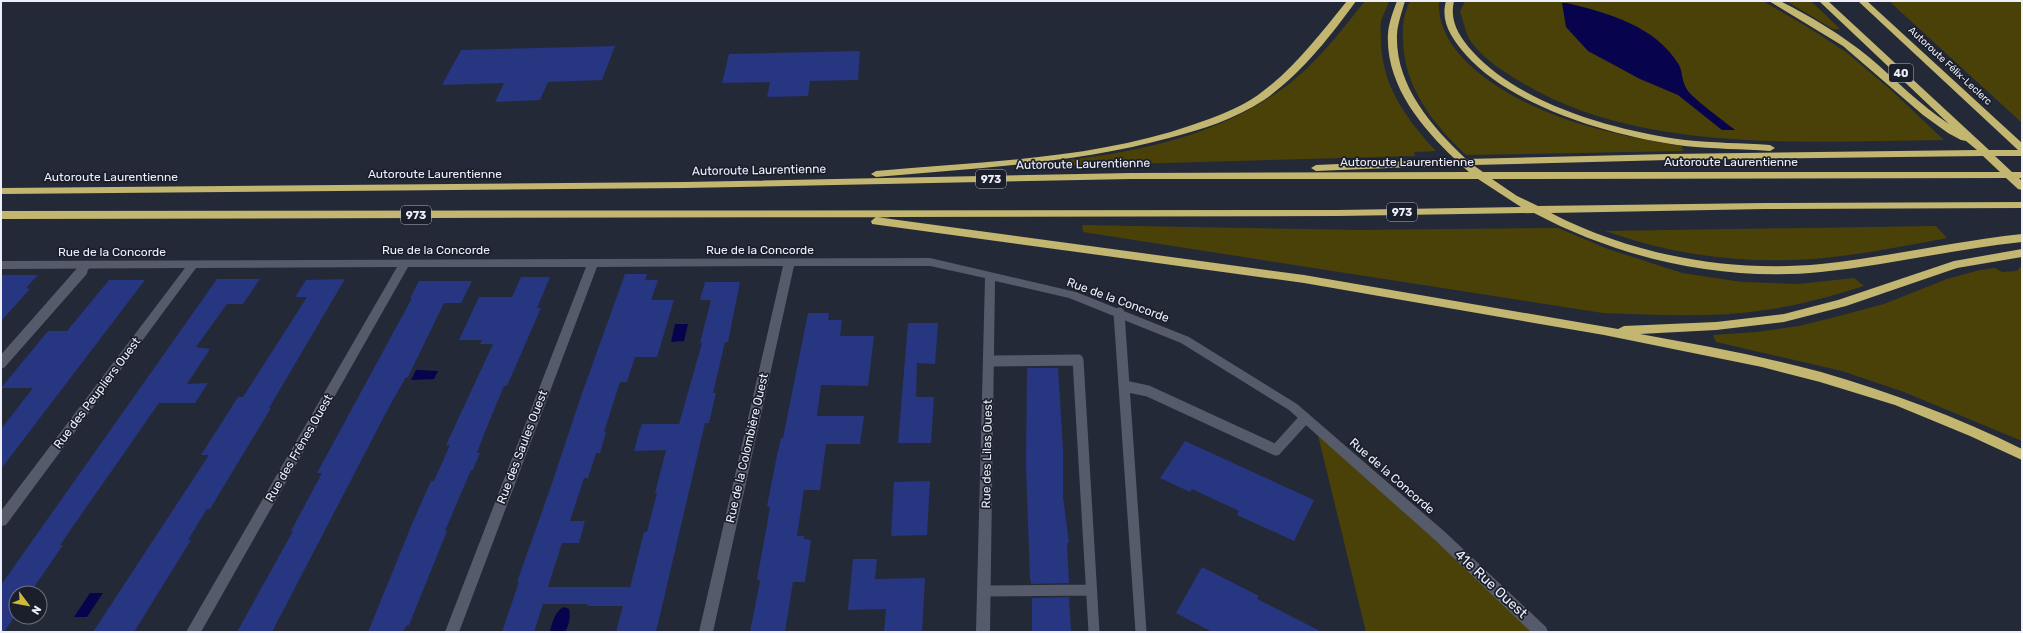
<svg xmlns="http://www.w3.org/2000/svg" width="2023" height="633" font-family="Rubik,sans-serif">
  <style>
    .green { fill: #4a4109 }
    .water { fill: #07034d }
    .building { fill: #263680 }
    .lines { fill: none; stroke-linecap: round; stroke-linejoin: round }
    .service-far1 { stroke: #555b6b; stroke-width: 8 }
    .service { stroke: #555b6b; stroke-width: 11 }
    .minor { fill: #555b6b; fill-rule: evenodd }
    .motorway { fill: #c2b670; fill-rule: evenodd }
    .labels { text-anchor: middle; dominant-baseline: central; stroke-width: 3.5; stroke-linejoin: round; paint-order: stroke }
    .far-street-label { font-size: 10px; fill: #edf0fa; stroke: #1b1f2c }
    .shield { fill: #1b1f2c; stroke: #aeb1bc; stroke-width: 1 }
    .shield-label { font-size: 11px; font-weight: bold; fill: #edf0fa }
    .street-label { font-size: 12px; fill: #edf0fa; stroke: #1b1f2c }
    .near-street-label { font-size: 14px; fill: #edf0fa; stroke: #1b1f2c }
  </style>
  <rect width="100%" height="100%" fill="#242937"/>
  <path class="green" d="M 1365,1 L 1389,1 C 1387,8 1383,15 1381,21 C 1380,27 1381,34 1381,40 C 1381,85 1407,120 1436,151 L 1414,152 L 1415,156 L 1058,166 L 1057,161 C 1133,153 1208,138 1272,96 C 1310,72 1338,35 1365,1 Z
    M 1410,1 L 1439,1 C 1435,63 1524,106 1574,122 C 1609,133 1645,140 1681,146 L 1684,151 L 1466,155 C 1433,124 1404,87 1403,40 C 1402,26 1404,13 1410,1 Z
    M 1465,1 L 1763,1 L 1806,26 L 1846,52 L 1891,90 L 1944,140 C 1809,141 1640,155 1521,82 C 1503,71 1486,61 1472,43 C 1466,36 1464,22 1460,12 Z
    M 1786,1 L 1811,1 L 1840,29 L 1833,29 Z
    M 1889,1 L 2022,1 L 2022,123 Z
    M 1082,225 L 1360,230 L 1558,228 L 1608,249 L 1682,273 L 1742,282 L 1798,284 L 1854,278 L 1864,286 C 1832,296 1800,305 1766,310 C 1712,318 1657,315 1603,313 L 1083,232 Z
    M 1936,226 L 1947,238 C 1909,245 1871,253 1833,257 C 1774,264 1712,260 1655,246 C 1638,242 1622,236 1605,231 Z
    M 2022,265 L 2022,441 L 1904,392 L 1842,371 L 1716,342 L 1713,335 L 1757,332 L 1799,326 L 1839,316 L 1884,304 L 1947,279 L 1980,270 L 1995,268 L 2002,272 L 2017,271 Z
    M 1316,427 L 1541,632 L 1366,632 Z"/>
  <path class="water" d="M 1562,3 L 1567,3 C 1608,13 1656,26 1679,65 C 1683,72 1681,81 1688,91 C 1697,102 1723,120 1735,130 L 1722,130 L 1678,95 L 1640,79 L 1588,51 L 1566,27 Z
    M 675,324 L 688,324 L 684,341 L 671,342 Z
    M 416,370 L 438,371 L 434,379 L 411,380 Z
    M 90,593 L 103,593 L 87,617 L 74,617 Z
    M 564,607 L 569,609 C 571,617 569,625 565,632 L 550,632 C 552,623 555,611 564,607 Z"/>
  <path class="building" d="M 615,46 L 602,80 L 548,82 L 540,100 L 495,102 L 504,83 L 442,85 L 461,50 Z
    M 860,51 L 858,80 L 810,81 L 808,96 L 767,97 L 770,82 L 722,83 L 729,54 Z
    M 625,274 L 647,274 L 645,280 L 658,280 L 651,300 L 674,300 L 657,357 L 635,357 L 627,382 L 620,382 L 604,432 L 606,432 L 600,453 L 596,453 L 588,478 L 584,478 L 570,521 L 585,521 L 579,543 L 562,543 L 548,587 L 630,587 L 644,532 L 647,532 L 657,493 L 655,493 L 666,450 L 634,451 L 639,432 L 642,424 L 679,424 L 702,343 L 700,343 L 711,300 L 700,300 L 705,282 L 740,282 L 728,342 L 725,342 L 713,393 L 716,393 L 709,423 L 705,423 L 656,632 L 616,632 L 623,606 L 587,606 L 588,604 L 543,604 L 534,632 L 502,632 L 519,582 L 517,582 L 550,489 L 581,396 Z
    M 1,275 L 38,275 L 26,288 L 30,289 L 1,321 Z
    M 521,277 L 550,277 L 537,308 L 541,308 L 507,386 L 504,386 L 484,434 L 477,453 L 480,453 L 473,470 L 471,470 L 445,531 L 447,531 L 409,625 L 406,626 L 403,632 L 368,632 L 412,524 L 431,481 L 434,481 L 450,445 L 446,445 L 493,344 L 480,344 L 482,340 L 459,340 L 479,297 L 512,297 Z
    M 217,279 L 260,279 L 243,304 L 227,304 L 196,347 L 210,349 L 187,384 L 208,383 L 195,403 L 159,403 L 60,545 L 63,545 L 30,593 L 16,593 L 16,614 L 4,632 L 1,632 L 1,585 Z
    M 345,279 L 269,408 L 271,408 L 210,509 L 207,509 L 188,540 L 191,540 L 134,632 L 93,632 L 209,455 L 201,455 L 238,397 L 243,397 L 307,297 L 295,297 L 306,280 Z
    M 109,280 L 145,280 L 1,469 L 1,429 L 33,388 L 1,388 L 48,331 L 67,331 Z
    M 419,281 L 472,281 L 461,303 L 444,303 L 408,377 L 406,377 L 389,407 L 272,632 L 237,632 L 293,531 L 291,531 L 322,473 L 317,473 L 412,298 L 410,298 Z
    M 808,313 L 829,313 L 828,320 L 842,320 L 840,336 L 874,336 L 868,386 L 821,385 L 817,416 L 864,416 L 860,444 L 826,444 L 820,490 L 804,490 L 797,536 L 804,536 L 804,539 L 811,540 L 805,582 L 793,582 L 785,632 L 750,632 L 760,581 L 757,579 L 767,525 L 770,507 L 767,506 L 777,455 L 781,438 L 783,438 Z
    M 908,323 L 938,323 L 935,364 L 917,363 L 916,397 L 934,397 L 931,443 L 898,443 Z
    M 1027,368 L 1058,368 L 1063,449 L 1063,497 L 1069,543 L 1067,543 L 1069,583 L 1031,584 L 1031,580 L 1030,580 L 1026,466 Z
    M 1185,441 L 1314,500 L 1294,541 L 1237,515 L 1239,511 L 1192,489 L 1190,492 L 1160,478 Z
    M 930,481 L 927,535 L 891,536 L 894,482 Z
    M 853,559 L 877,559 L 875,579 L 925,578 L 922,632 L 884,632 L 886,609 L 848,610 Z
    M 1202,567 L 1259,596 L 1257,599 L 1322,632 L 1212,632 L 1176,613 Z
    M 1069,597 L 1071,632 L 1032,632 L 1032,598 Z"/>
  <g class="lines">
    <path class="service-far1" d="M 81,272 L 87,265"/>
    <path class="service" d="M 1119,313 L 1141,632
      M 989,361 L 1078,360 L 1094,632
      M 1,363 L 82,271
      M 1124,386 L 1148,391 L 1276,450 L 1305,418
      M 984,591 L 1090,590"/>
    <path class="minor" d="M 930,258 L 1076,292 L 1189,337 L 1297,404 L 1445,532 L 1546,627 L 1548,632 L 1531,632 L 1435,540 L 1289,410 L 1181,343 L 1069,298 L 995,281 L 990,632 L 976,632 L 985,278 L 930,266 L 794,266 L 713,632 L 699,632 L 783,266 L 597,267 L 459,632 L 445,632 L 586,267 L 408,267 L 201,632 L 186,632 L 397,267 L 196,268 L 6,525 L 1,526 L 1,511 L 185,268 L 1,269 L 1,261 Z"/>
    <path class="motorway" d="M 1347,1 L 1356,1 C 1331,36 1300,75 1264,100 C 1235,119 1201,130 1169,138 C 1073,164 974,168 876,177 L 871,174 L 876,171 C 981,161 1091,160 1192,125 C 1215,117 1238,109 1258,95 C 1293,70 1320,34 1347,1 Z
      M 1397,1 L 1405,1 C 1402,12 1398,22 1397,34 C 1395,85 1431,126 1466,159 L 1669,154 L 1977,150 L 1966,141 L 1961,140 L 1948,133 L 1923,115 L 1843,46 L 1769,1 L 1780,1 C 1812,17 1842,35 1870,58 C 1896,80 1920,105 1949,124 L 1819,1 L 1828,1 L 1989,150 L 2018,150 L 1858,1 L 1867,1 L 2022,143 L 2022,156 L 1995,156 L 2012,172 L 2022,172 L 2022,178 L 2019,178 L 2022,181 L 2022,190 L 2018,189 L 2006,178 L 1492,179 L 1517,196 L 1538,206 L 1765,203 L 2022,202 L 2022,208 L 1765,209 L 1551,213 C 1632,255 1730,273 1821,264 C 1889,257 1955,241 2022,234 L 2022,242 C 1955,249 1889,265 1821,272 C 1723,282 1621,259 1534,213 L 1338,216 L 1,219 L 1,211 L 1338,210 L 1521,207 L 1478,179 L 1131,179 L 685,188 L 1,194 L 1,188 L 685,182 L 1131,173 L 1469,172 L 1461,165 L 1316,171 L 1311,168 L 1316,165 L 1455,159 C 1421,127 1385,84 1388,33 C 1389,22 1393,12 1397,1 ZM 1983,156 L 2000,172 L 1483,172 L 1473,165 L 1669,160 Z
      M 1446,1 L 1454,1 C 1449,22 1460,37 1473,52 C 1521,105 1617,131 1685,140 C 1713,143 1742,143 1770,145 L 1775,148 L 1770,151 C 1742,149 1714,149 1685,146 C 1616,137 1513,108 1466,55 C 1452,39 1440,22 1446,1 Z
      M 876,217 L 1304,275 L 1618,329 L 1624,326 L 1716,322 L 1784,314 L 1838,300 L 1954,261 L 2022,249 L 2022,257 L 1957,268 L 1846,306 L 1784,322 L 1716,330 L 1640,334 C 1701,345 1762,356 1821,372 C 1890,392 1957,417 2022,449 L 2022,460 L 1970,436 L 1895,405 L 1820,382 L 1762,367 L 1604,335 L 1304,283 L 872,224 L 871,221 Z"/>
  </g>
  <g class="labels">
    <g class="far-street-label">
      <text transform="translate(1950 66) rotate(43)">Autoroute Félix-Leclerc</text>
    </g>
    <g class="shield">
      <rect x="1889" y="64" width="24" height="18" rx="3"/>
      <rect x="976" y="170" width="30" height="18" rx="3"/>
      <rect x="1387" y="203" width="30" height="18" rx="3"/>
      <rect x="401" y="206" width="30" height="18" rx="3"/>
    </g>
    <g class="shield-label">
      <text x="1901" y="73">40</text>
      <text x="991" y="179">973</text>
      <text x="1402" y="212">973</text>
      <text x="416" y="215">973</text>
    </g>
    <g class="street-label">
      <text x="1407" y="162">Autoroute Laurentienne</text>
      <text x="1731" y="162">Autoroute Laurentienne</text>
      <text transform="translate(1083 164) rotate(-1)">Autoroute Laurentienne</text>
      <text transform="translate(759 170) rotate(-1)">Autoroute Laurentienne</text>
      <text x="435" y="174">Autoroute Laurentienne</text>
      <text x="111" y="177">Autoroute Laurentienne</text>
      <text x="436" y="250">Rue de la Concorde</text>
      <text x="760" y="250">Rue de la Concorde</text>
      <text x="112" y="252">Rue de la Concorde</text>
      <text transform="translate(1118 300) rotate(20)">Rue de la Concorde</text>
      <text transform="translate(97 393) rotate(-53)">Rue des Peupliers Ouest</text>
      <text transform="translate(522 447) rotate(-69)">Rue des Saules Ouest</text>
      <text transform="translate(299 448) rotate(-60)">Rue des Frênes Ouest</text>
      <text transform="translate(747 448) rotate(-77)">Rue de la Colombière Ouest</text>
      <text transform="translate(987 454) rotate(-89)">Rue des Lilas Ouest</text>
      <text transform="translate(1392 476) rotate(41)">Rue de la Concorde</text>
    </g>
    <g class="near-street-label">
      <text transform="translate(1491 584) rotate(43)">41e Rue Ouest</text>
    </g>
  </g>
  <rect width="2023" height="633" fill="none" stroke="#edf0fa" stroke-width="4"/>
  <g transform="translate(28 605) rotate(122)"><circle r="19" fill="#1b1f2c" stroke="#6f737e"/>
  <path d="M0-3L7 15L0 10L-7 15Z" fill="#ceb938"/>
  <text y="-6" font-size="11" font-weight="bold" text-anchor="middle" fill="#edf0fa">N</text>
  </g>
</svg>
